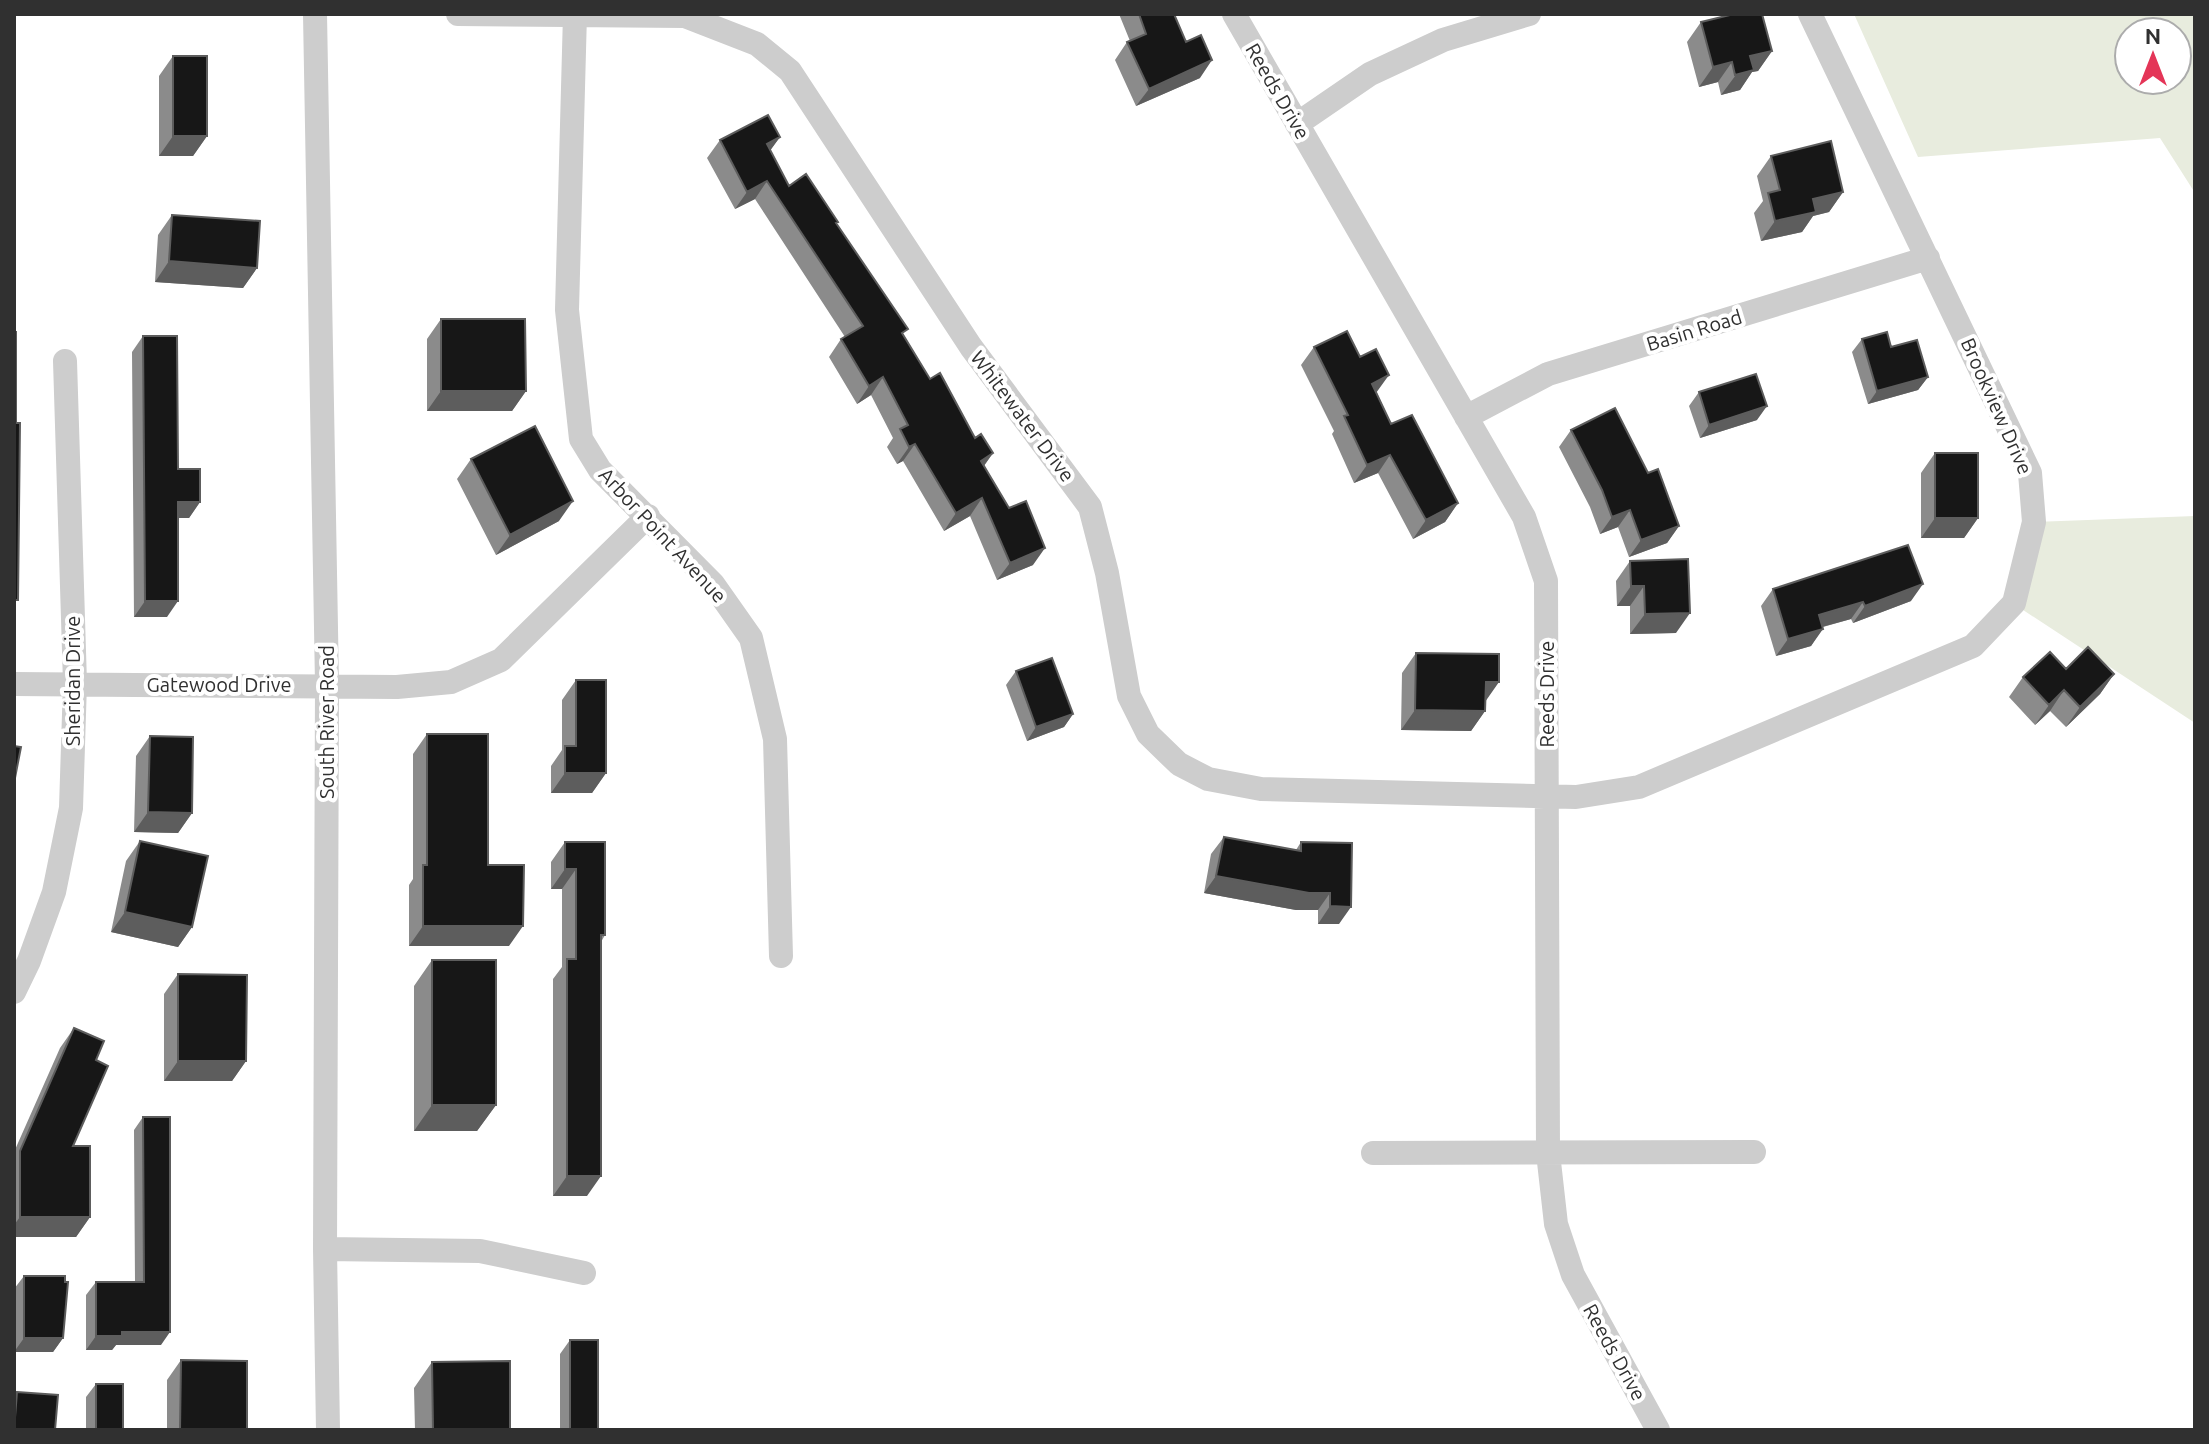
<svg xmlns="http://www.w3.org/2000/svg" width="2209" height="1444" font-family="Ubuntu,sans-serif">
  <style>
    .green { fill: #e8ecde; fill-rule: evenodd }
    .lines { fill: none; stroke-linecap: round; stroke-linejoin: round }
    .minor { stroke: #cdcdcd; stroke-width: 24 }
    .wall { fill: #8b8b8b }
    .shaded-wall { fill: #5d5d5d }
    .building { fill: #171717; stroke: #5d5d5d; stroke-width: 2 }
    .labels { text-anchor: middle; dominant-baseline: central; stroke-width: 8; stroke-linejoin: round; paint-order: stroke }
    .street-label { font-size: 20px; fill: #303030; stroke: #fff }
  </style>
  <rect width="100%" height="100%" fill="#fff"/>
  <path class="green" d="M 1854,14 L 2195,14 L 2195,193 L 2160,138 L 1918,157 ZM 2129,32 L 2177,32 L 2177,80 L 2129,80 Z
    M 2195,516 L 2195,723 L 2014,604 L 2034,522 Z"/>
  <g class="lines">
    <path class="minor" d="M 315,14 L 327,684 L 325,1249 L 328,1430
      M 458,14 L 685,16 L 757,44 L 790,71 L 971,347 L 1090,507 L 1107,573 L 1129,696 L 1148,734 L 1179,764 L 1208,779 L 1261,789 L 1576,797 L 1639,787 L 1973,646 L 2014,603 L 2034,522 L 2030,473 L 1810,14
      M 575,14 L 567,310 L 581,439 L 600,470 L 713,584 L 751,638 L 775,739 L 781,956
      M 1234,14 L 1524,517 L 1546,581 L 1548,1153 L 1556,1224 L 1573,1275 L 1658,1430
      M 1297,124 L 1370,74 L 1443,40 L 1529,14
      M 1466,417 L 1548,374 L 1928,258
      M 14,684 L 397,687 L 451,682 L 501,660 L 648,516
      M 14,992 L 29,961 L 54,892 L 71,808 L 75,683 L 65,361
      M 1373,1153 L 1754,1152
      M 325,1249 L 480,1251 L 584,1273"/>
  </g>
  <path class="wall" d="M 1119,14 L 1174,14 L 1200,78 L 1136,106 L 1115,60 L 1127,42 L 1130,41 Z
    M 1701,22 L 1772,51 L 1758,71 L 1752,72 L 1740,90 L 1721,95 L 1718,82 L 1699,87 L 1687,42 Z
    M 173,56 L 207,136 L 193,156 L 159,156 L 159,76 Z
    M 780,137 L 770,150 L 789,186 L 837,224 L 930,379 L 975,438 L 993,453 L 984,466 L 1033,565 L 997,580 L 970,516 L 944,531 L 903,461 L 897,464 L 887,447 L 893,438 L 871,395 L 857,404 L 829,357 L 841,339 L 845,337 L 755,199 L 735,209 L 707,158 L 720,140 Z
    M 1771,156 L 1843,192 L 1829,212 L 1813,216 L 1802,232 L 1761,241 L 1754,213 L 1763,201 L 1757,176 Z
    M 172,215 L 257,268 L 243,288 L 155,282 L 158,235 Z
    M 441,319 L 526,391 L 512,411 L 427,411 L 427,339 Z
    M 143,336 L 178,469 L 200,502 L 189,518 L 178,518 L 167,617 L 134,617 L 132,352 Z
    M 1862,339 L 1928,377 L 1918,390 L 1868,404 L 1852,352 Z
    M 1314,347 L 1377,393 L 1391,424 L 1458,503 L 1445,522 L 1413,539 L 1378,473 L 1354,483 L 1332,434 L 1334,431 L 1301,365 Z
    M 1699,392 L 1757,420 L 1700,438 L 1689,406 Z
    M 1571,430 L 1648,473 L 1679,526 L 1667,543 L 1629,557 L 1618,527 L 1600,534 L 1590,507 L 1559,447 Z
    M 1935,453 L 1978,518 L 1964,538 L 1921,538 L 1921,473 Z
    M 471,459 L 559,521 L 496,555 L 457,479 Z
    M 1630,561 L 1676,633 L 1630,634 L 1630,606 L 1617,606 L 1616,581 Z
    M 1773,589 L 1911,601 L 1853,623 L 1851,619 L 1823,627 L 1811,646 L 1776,656 L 1761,606 Z
    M 1416,653 L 1485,711 L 1471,731 L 1401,730 L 1402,673 Z
    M 2066,669 L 2114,674 L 2100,694 L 2066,727 L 2050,711 L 2035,725 L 2009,697 L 2023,677 Z
    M 1016,671 L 1073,714 L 1064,727 L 1027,741 L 1006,685 Z
    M 576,680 L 606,773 L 592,793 L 551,793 L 551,766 L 562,750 L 562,700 Z
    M 427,734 L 488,865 L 509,946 L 409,946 L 409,885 L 413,879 L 413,754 Z
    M 150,736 L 192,813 L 178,833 L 134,832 L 136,756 Z
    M 1224,837 L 1296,850 L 1301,842 L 1352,843 L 1339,924 L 1318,924 L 1318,910 L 1296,910 L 1204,893 L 1211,854 Z
    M 140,841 L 192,927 L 178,947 L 111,932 L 126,861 Z
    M 565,842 L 605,935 L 601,942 L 587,1196 L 553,1196 L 553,979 L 562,967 L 562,889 L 551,889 L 551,862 Z
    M 432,960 L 496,1105 L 477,1131 L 414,1131 L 414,986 Z
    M 178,974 L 246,1061 L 232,1081 L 164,1081 L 164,994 Z
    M 74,1028 L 96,1060 L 73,1146 L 90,1217 L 76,1237 L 14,1237 L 14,1152 L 60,1048 Z
    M 143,1117 L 161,1345 L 116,1345 L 112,1350 L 86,1350 L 86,1295 L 96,1282 L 135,1282 L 134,1130 Z
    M 24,1276 L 63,1338 L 53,1352 L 14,1352 L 14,1289 Z
    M 570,1340 L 598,1430 L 560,1430 L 560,1354 Z
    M 181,1360 L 247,1430 L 167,1430 L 167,1380 Z
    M 432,1362 L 510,1430 L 415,1430 L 414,1388 Z
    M 96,1384 L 123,1430 L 86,1430 L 86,1397 Z
    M 17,1392 L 14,1430 L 14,1396 Z"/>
  <path class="shaded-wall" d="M 1772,51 L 1758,71 L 1752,72 L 1740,90 L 1721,95 L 1750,56 Z
    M 1212,60 L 1200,78 L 1136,106 L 1149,89 Z
    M 1732,62 L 1718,82 L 1699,87 L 1713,67 Z
    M 173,136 L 207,136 L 193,156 L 159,156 Z
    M 780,137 L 767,155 L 767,144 Z
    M 767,181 L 755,199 L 735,209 L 747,192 Z
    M 1843,192 L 1829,212 L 1813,216 L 1802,232 L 1761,241 L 1775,221 L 1813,199 Z
    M 169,261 L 257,268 L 243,288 L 155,282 Z
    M 1389,375 L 1376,393 L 1372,384 Z
    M 883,377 L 871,395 L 857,404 L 869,386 Z
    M 1928,377 L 1918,390 L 1868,404 L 1877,391 Z
    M 441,391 L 526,391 L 512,411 L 427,411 Z
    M 1767,406 L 1757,420 L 1700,438 L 1709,425 Z
    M 915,444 L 903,461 L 897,464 L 909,447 Z
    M 993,453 L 980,471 L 981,461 Z
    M 1390,455 L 1378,473 L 1354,483 L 1367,465 Z
    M 982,498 L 970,516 L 944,531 L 956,513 Z
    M 573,501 L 559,521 L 496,555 L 510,535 Z
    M 178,502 L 200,502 L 189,518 L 167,518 Z
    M 1458,503 L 1445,522 L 1413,539 L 1426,520 Z
    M 1630,510 L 1618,527 L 1600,534 L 1612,517 Z
    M 1935,518 L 1978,518 L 1964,538 L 1921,538 Z
    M 1679,526 L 1667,543 L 1629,557 L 1641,540 Z
    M 1045,548 L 1033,565 L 997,580 L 1010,563 Z
    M 1923,584 L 1911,601 L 1853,623 L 1865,606 Z
    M 1631,586 L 1644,586 L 1630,606 L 1617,606 Z
    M 145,601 L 178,601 L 167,617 L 134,617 Z
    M 1863,602 L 1851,619 L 1807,631 L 1819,615 Z
    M 1690,613 L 1676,633 L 1630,634 L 1645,614 Z
    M 1823,629 L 1811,646 L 1776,656 L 1788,639 Z
    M 2114,674 L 2100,694 L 2066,727 L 2080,707 Z
    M 1486,682 L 1499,682 L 1485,702 Z
    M 2064,690 L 2050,711 L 2035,725 L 2049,705 Z
    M 1415,710 L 1485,711 L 1471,731 L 1401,730 Z
    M 1073,714 L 1064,727 L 1027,741 L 1036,727 Z
    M 565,773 L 606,773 L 592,793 L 551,793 Z
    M 148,812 L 192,813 L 178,833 L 134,832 Z
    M 565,869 L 576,869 L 562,889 L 551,889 Z
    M 1216,876 L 1330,893 L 1318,910 L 1296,910 L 1204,893 Z
    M 1330,906 L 1351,907 L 1339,924 L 1318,924 Z
    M 125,912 L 192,927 L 178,947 L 111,932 Z
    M 423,926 L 523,926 L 509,946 L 409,946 Z
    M 178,1061 L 246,1061 L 232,1081 L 164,1081 Z
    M 432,1105 L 496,1105 L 477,1131 L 414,1131 Z
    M 567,1176 L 601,1176 L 587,1196 L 553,1196 Z
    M 20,1217 L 90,1217 L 76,1237 L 14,1237 L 14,1225 Z
    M 122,1332 L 170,1332 L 161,1345 L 116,1345 L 112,1350 L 86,1350 L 96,1336 Z
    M 24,1338 L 63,1338 L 53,1352 L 14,1352 Z"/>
  <path class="building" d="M 1139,14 L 1174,14 L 1186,42 L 1201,35 L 1212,60 L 1149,89 L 1127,42 L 1146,34 Z
    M 1734,14 L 1762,14 L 1772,51 L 1750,56 L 1754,70 L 1735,75 L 1732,62 L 1713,67 L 1701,22 Z
    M 173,56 L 207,56 L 207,136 L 173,136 Z
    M 768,115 L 780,137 L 767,144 L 789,186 L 806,174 L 838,222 L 836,223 L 908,329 L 902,333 L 930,379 L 940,373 L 975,438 L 981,434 L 993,453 L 981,461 L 1009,508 L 1026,501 L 1045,548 L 1010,563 L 982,498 L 956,513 L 915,444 L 909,447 L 900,429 L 908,425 L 883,377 L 869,386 L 841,339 L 863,326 L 767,181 L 747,192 L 720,140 Z
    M 1831,141 L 1843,192 L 1813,199 L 1816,212 L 1775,221 L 1768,193 L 1780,190 L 1771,156 Z
    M 172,215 L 260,221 L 257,268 L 169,261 Z
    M 441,319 L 525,319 L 526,391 L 441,391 Z
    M 1347,331 L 1360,357 L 1376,349 L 1389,375 L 1372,384 L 1391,424 L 1412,415 L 1458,503 L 1426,520 L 1390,455 L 1367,465 L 1344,416 L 1348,415 L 1314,347 Z
    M 14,332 L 16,332 L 16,423 L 20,423 L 18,600 L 14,600 Z
    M 1887,332 L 1891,347 L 1917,340 L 1928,377 L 1877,391 L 1862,339 Z
    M 143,336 L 177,336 L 178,469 L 200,469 L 200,502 L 178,502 L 178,601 L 145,601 Z
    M 1756,374 L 1767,406 L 1709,425 L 1699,392 Z
    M 1615,408 L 1648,473 L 1658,469 L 1679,526 L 1641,540 L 1630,510 L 1612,517 L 1602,490 L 1571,430 Z
    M 535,426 L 573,501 L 510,535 L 471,459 Z
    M 1935,453 L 1978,453 L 1978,518 L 1935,518 Z
    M 1908,545 L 1923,584 L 1865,606 L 1863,602 L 1819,615 L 1823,629 L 1788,639 L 1773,589 Z
    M 1688,559 L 1690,613 L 1645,614 L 1644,586 L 1631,586 L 1630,561 Z
    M 2088,647 L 2114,674 L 2080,707 L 2064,690 L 2049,705 L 2023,677 L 2050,652 L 2066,669 Z
    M 1416,653 L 1499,654 L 1499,682 L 1486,682 L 1485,711 L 1415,710 Z
    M 1052,658 L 1073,714 L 1036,727 L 1016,671 Z
    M 576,680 L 606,680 L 606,773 L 565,773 L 565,746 L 576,746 Z
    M 427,734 L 488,734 L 488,865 L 524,865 L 523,926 L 423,926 L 423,865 L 427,865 Z
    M 150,736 L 193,737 L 192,813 L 148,812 Z
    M 14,746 L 21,747 L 14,783 Z
    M 1224,837 L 1301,851 L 1301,842 L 1352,843 L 1351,907 L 1330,906 L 1330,893 L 1309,893 L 1216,876 Z
    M 140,841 L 208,856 L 192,927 L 125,912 Z
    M 565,842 L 605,842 L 605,935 L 601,935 L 601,1176 L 567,1176 L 567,959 L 576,959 L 576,869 L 565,869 Z
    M 432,960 L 496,960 L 496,1105 L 432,1105 Z
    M 178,974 L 247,975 L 246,1061 L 178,1061 Z
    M 74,1028 L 104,1041 L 96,1060 L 108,1066 L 73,1146 L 90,1146 L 90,1217 L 20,1217 L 20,1151 Z
    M 143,1117 L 170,1117 L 170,1332 L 122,1332 L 122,1336 L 96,1336 L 96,1282 L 144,1282 Z
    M 24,1276 L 65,1276 L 65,1282 L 68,1282 L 63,1338 L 24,1338 Z
    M 570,1340 L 598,1340 L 598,1430 L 570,1430 Z
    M 181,1360 L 247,1361 L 247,1430 L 180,1430 Z
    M 510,1361 L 510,1430 L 433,1430 L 432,1362 Z
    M 96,1384 L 123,1384 L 123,1430 L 96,1430 Z
    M 17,1392 L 58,1395 L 55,1430 L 14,1430 Z"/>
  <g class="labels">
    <g class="street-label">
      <text transform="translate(1278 91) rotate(60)">Reeds Drive</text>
      <text transform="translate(1694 330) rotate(-17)">Basin Road</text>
      <text transform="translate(1997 406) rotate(66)">Brookview Drive</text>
      <text transform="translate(1023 416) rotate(53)">Whitewater Drive</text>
      <text transform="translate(663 535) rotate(47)">Arbor Point Avenue</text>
      <text transform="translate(72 681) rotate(-90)">Sheridan Drive</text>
      <text x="219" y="684">Gatewood Drive</text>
      <text transform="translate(1546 694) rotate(-90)">Reeds Drive</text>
      <text transform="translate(326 722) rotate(-90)">South River Road</text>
      <text transform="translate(1615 1352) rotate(61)">Reeds Drive</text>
    </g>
  </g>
  <rect width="2209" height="1444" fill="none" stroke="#303030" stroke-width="32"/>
  <g transform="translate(2153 56)"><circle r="38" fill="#ffffff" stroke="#acacac" stroke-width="2"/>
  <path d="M0-6L14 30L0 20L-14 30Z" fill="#e43557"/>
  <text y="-12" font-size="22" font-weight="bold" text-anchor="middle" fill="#303030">N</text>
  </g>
</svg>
